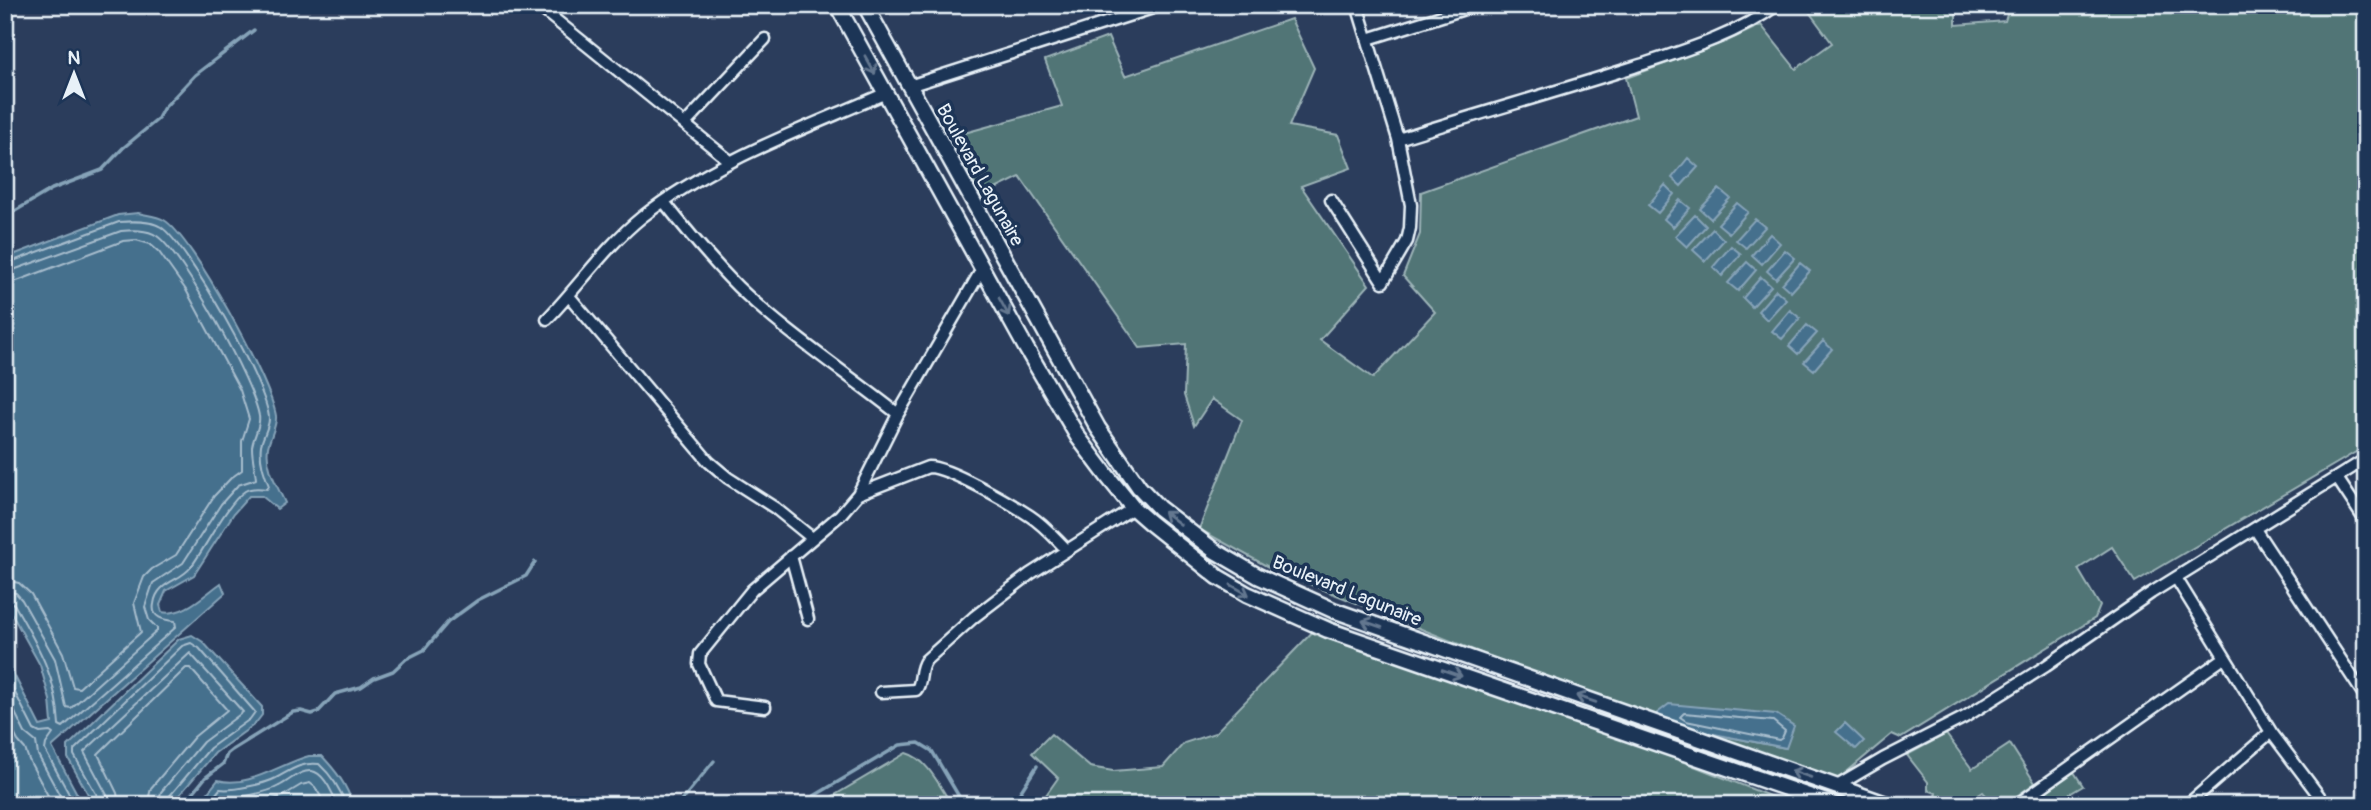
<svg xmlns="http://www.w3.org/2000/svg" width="2371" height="810" font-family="Pangolin,sans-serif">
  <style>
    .green { fill: #517576; stroke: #9cb3b7; stroke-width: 2; fill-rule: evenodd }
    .water { fill: #456f8d; stroke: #86a3b8; stroke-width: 2 }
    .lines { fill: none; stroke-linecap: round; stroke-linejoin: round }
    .shore { stroke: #a7bdcd; stroke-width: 2 }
    .stream { stroke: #86a3b8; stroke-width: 3.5 }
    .street-casing { stroke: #e8f1f8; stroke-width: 15 }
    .secondary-casing { stroke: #e8f1f8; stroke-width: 19 }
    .street { stroke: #1d3557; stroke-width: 10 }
    .secondary { stroke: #1d3557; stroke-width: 14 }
    .oneway { stroke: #64778f }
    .labels { text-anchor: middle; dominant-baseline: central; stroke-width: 7; stroke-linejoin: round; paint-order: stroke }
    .street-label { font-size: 19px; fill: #e8f1f8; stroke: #1d3557 }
  </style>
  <rect width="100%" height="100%" fill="#2b3d5c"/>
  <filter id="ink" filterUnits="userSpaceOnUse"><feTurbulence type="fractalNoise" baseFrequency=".0143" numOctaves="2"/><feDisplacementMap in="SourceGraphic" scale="14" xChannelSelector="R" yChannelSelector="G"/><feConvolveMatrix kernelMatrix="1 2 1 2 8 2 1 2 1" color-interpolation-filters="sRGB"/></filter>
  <g filter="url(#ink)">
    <path class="green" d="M 1804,5 L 1956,5 L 1956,25 L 2005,21 L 2010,5 L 2366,5 L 2366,446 L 2135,582 L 2112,547 L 2078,569 L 2100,606 L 2095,618 L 1901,738 L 1892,734 L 1824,791 L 1272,569 L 1199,529 L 1242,420 L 1212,399 L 1194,426 L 1184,395 L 1186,344 L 1140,348 L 1020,177 L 981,196 L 950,137 L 1062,106 L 1045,60 L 1108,37 L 1125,76 L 1291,19 L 1314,68 L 1289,126 L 1338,135 L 1351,168 L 1301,186 L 1369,285 L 1320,340 L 1373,378 L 1435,312 L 1403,276 L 1420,234 L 1421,192 L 1636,116 L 1626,78 L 1727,41 L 1761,25 L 1796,69 L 1832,43 ZM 1657,713 L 1786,748 L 1683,728 Z
      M 1325,619 L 1792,805 L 1039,805 L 1058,778 L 1032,753 L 1051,734 L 1090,767 L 1113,771 L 1163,767 L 1184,743 L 1215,733 Z
      M 1946,734 L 1972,769 L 2010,744 L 2035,783 L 2004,805 L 1995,805 L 1983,792 C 1964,805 1958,809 1934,799 L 1936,793 L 1928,790 L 1928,782 L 1907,755 Z
      M 906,753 C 928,759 940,787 952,805 L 818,805 Z
      M 2074,772 L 2083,786 L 2061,799 L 2062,805 L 2027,805 Z"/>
    <path class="water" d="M 1688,158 L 1698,167 L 1681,186 L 1672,178 Z
      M 1665,185 L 1674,194 L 1658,213 L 1648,205 Z
      M 1719,189 L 1730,198 L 1711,219 L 1700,209 Z
      M 1680,200 L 1690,208 L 1673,227 L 1664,219 Z
      M 1737,203 L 1748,212 L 1729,233 L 1718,224 Z
      M 138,213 C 145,215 157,216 164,220 C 192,236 271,382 276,416 C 277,426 270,437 268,447 C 265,467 277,485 285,503 L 277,509 L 262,496 L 249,496 L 234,513 L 194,575 L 166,591 L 160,605 L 162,612 C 183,617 204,595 221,583 L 225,593 L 52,747 L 83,805 L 5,805 L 5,657 L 40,726 L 52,723 L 50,700 L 40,665 L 5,602 L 5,258 L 118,215 Z
      M 1695,215 L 1706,226 L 1687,247 L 1675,236 Z
      M 1755,219 L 1765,227 L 1746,248 L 1736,240 Z
      M 1713,229 L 1724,240 L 1705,261 L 1693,250 Z
      M 1770,234 L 1780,243 L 1762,264 L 1752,255 Z
      M 1731,246 L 1741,254 L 1722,276 L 1713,267 Z
      M 1785,250 L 1795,258 L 1776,279 L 1767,271 Z
      M 1747,262 L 1756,270 L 1738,291 L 1728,283 Z
      M 1800,263 L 1810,271 L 1791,292 L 1782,284 Z
      M 1761,277 L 1771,286 L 1752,307 L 1743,298 Z
      M 1776,290 L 1786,299 L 1767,320 L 1758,311 Z
      M 1790,310 L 1800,318 L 1782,339 L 1772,331 Z
      M 1807,325 L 1817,333 L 1798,354 L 1789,346 Z
      M 1823,341 L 1832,349 L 1814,370 L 1804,362 Z
      M 192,635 L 203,642 L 262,707 L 262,715 L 255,724 L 215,753 L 171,805 L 94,805 L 68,758 L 68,746 L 179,639 Z
      M 1669,704 L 1776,714 L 1794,726 L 1786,748 L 1683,728 L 1656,714 Z
      M 1845,723 L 1864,741 L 1856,749 L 1836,732 Z
      M 309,756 L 322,756 C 336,771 347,785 353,805 L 198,805 L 218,780 C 247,789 282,763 309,756 Z"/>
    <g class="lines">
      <path class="shore" d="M 5,264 L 119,222 C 132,221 150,220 161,227 C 187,244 269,388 269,419 C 269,427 263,436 261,445 C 259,459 264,473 269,486 L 267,489 C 260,488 251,487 245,491 C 228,502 205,548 191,567 C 180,582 157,581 154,604 C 151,618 164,620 175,621 L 176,627 L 63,727 L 59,725 C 57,677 37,644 14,604 L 5,600
        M 5,273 L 121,231 C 132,230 147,229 157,236 C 183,254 254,384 259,416 C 261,426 253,437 252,447 C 252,458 255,468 256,479 L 238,485 L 221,504 L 183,563 L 153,583 L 145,607 L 149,620 L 157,628 L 157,631 L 71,708 L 66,707 L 55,659 L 22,600 L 16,593 L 5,591
        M 5,283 L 17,281 L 123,241 L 136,240 L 150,244 L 159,252 L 186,290 L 240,390 L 249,419 L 242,441 L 242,470 L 231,478 L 214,496 L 176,555 L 152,569 L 144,577 L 134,603 L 141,632 L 79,688 L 73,687 L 63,653 L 31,594 L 19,583 L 5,580
        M 5,673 L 34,730 L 40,733 L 50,732 L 53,734 L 46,744 L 45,750 L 75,805
        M 5,692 L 25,733 L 36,742 L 38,755 L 65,805
        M 1684,713 L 1773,721 L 1785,731 L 1782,738 L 1779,740 L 1686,721 L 1680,717 Z
        M 5,716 L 18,741 L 25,749 L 29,760 L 53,805
        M 99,805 L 99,799 L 74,755 L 74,750 L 182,646 L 191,643 L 199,648 L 255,712 L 250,719 L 210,748 L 168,798 L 167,805
        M 108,805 L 107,795 L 84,752 L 190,653 L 243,712 L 203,742 L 161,792 L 158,805
        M 119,805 L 117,793 L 98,754 L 186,668 L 190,668 L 227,710 L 194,737 L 151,788 L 147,805
        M 207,805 L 220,789 C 232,791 265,784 276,778 C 291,770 301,762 319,764 C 331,775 340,788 346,805
        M 218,805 L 224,799 C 238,798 267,793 279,786 C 288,782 303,767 315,772 C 325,776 334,795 337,805
        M 249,805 L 281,797 L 301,785 L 310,783 L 315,787 L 326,805"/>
      <path class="stream" d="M 5,217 L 52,189 L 102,170 L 123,148 L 157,120 L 163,109 L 195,75 L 254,30
        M 183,805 L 205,778 L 223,764 L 227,754 L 232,750 L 293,712 L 301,711 L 312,714 L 318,712 L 335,694 L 361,687 L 374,678 L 393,671 L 406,659 L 424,650 L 448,622 L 478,600 L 526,576 L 535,562
        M 678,805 L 714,761
        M 799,805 L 900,745 L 919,743 L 932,751 L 964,805
        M 1012,805 L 1037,766"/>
      <defs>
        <path id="street" d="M 537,5 L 730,161
          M 1368,39 L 1477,5
          M 909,86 L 1162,5
          M 685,124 L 765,39
          M 1398,139 C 1477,114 1556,92 1634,67 C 1683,51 1735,36 1777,5
          M 1331,200 L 1383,282 L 1407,241 L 1410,228 L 1411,205 L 1398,139 L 1357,5
          M 664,202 C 687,231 711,260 738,287 C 787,334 845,372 898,414
          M 569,296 L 709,462 L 728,478 L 775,508 L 812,538
          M 547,319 C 579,286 606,246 642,217 C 715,160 802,130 886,93
          M 2337,478 L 2366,522
          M 858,494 L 928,467 C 947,466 1012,504 1030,516 C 1044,525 1055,538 1066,549
          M 2255,529 L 2366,698
          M 791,556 L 808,619
          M 2176,578 L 2271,732 L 2326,805
          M 881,692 L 916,690 C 923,682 918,671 926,660 L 974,617 L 1030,574 L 1133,508
          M 765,707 L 716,701 L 699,664 L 700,654 L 752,590 L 840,515 L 858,494 L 898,414 L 982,269
          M 1837,786 L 1883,759 L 1965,717 L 2046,666 L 2151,593 L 2366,459
          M 2016,805 L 2224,658
          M 2187,805 L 2271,732"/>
        <path id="secondary" d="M 837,5 L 1026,348 L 1078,437 L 1108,477 L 1133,508 L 1149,522 L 1218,577 L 1247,594 L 1328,630 L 1835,805
          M 865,5 L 1098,428 L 1139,487 L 1159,508 L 1215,551 L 1258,576 L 1333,610 L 1889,805"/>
      </defs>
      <use href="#street" class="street-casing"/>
      <use href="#secondary" class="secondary-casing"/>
      <use href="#street" class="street"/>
      <use href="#secondary" class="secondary"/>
    </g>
    <defs><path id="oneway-shaft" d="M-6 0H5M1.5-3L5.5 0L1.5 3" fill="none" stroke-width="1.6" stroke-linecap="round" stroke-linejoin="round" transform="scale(1.75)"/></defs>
    <g class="oneway">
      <use href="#oneway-shaft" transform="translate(870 65) rotate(61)"/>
      <use href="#oneway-shaft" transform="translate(1004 307) rotate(61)"/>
      <use href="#oneway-shaft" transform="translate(1172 518) rotate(-142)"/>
      <use href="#oneway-shaft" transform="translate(1240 590) rotate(30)"/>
      <use href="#oneway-shaft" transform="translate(1372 624) rotate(-161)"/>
      <use href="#oneway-shaft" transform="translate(1452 673) rotate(19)"/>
      <use href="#oneway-shaft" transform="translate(1586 699) rotate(-161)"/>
      <use href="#oneway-shaft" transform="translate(1801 774) rotate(-161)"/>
    </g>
  </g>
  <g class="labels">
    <g class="street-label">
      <text transform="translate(980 175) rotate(61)">Boulevard Lagunaire</text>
      <text transform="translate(1347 591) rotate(22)">Boulevard Lagunaire</text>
    </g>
  </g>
  <rect width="2371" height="810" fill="none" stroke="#1d3557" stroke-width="28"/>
  <rect x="14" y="14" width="2343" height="782" fill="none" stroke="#e8f1f8" stroke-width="2.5" filter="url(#ink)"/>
  <g transform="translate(74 74)" stroke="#1d3557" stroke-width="5" paint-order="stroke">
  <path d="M0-5L12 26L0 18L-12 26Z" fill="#e8f1f8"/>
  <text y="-10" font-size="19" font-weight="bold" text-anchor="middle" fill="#e8f1f8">N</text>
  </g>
</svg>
